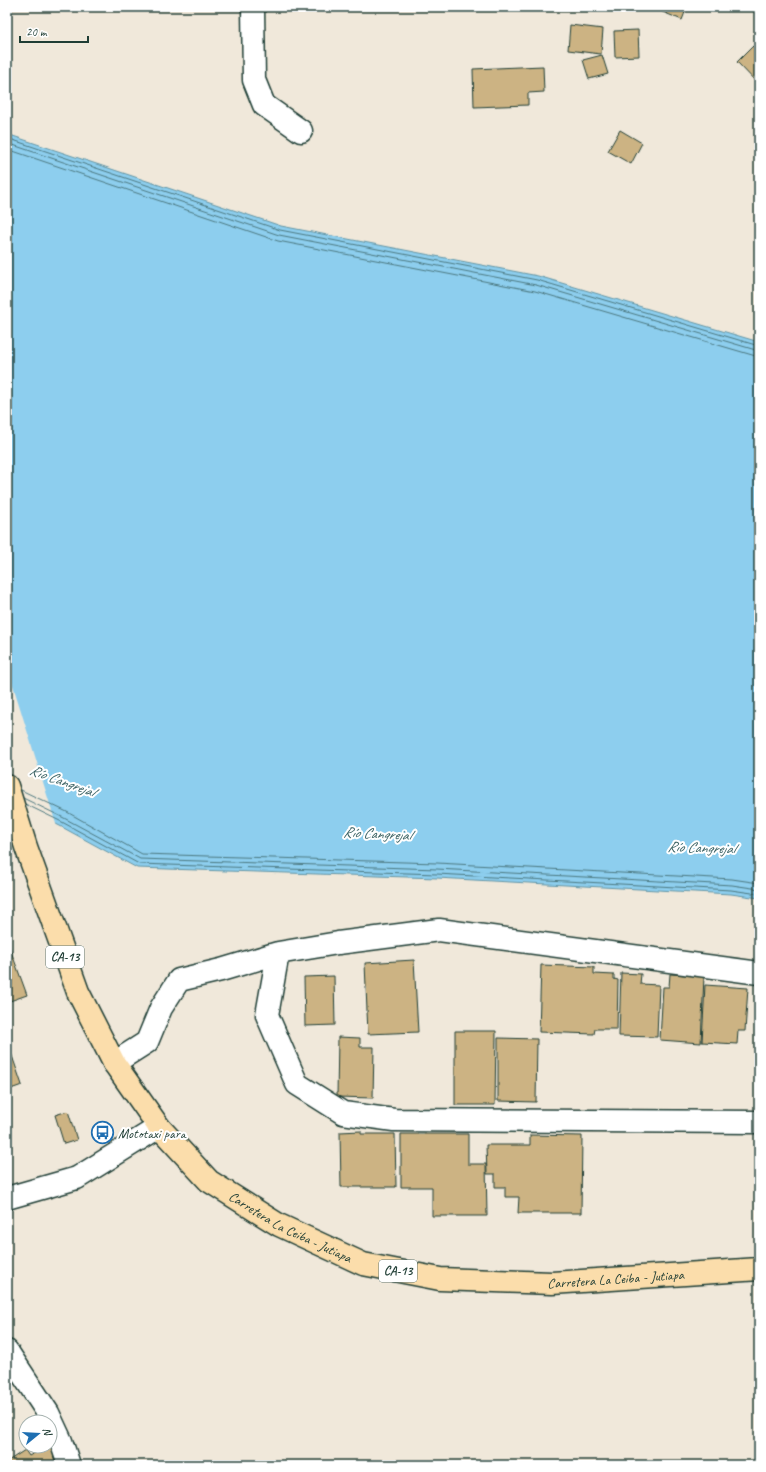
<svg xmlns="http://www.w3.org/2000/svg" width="766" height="1472" font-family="Caveat,sans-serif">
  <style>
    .water { fill: #8dceee; stroke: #6194a4 }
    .pier { fill: #f0e8da }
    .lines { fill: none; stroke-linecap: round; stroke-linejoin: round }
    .shore { stroke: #4b777e; stroke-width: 1 }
    .building { fill: #ccb383; stroke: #1f3d34 }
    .minor-casing { stroke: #1f3d34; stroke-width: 25 }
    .tertiary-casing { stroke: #1f3d34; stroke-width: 25 }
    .primary-casing { stroke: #1f3d34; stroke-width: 25 }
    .minor { stroke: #fff; stroke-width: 22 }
    .tertiary { stroke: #fff; stroke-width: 22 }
    .primary { stroke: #fbddab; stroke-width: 22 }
    .labels { text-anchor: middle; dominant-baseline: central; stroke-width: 4; stroke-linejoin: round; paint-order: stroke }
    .shield { fill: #fff; stroke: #627771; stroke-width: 1 }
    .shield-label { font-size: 13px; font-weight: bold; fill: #1f3d34 }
    .poi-label { font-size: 14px; fill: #1f3d34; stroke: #fff; text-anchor: start }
    .street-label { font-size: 14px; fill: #1f3d34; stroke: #fff }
    .water-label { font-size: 15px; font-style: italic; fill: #3a6162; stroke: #fff }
  </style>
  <rect width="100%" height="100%" fill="#f0e8da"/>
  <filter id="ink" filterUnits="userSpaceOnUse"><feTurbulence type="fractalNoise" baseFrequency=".025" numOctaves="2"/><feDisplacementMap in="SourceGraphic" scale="8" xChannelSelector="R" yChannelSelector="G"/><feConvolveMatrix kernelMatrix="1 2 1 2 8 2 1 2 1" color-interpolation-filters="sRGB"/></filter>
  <g filter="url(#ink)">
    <path class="water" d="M 7,134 L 281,226 L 538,276 L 759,342 L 759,898 L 731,894 L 437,878 L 137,868 L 60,826 L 7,800 Z"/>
    <path class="pier" d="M 7,666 L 57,827 L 7,802 Z"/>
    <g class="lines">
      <path class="shore" d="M 7,138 L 280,230 L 537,280 L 759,346
        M 7,143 L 279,235 L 536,285 L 759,351
        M 7,149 L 278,241 L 535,291 L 759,357
        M 21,790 L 67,812 L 142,854 L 437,863 L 732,879 L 759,883
        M 23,798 L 64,818 L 140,859 L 437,869 L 732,885 L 759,889
        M 25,804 L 62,822 L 139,864 L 437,874 L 731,890 L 759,894"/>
    </g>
    <path class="building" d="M 660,7 L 687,7 L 682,20 L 658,10 Z
      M 570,25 L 603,29 L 601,54 L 568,50 Z
      M 638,30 L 639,56 L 615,57 L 614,31 Z
      M 753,46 L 759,52 L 759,85 L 737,62 Z
      M 602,55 L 608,74 L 589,79 L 583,60 Z
      M 543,66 L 544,92 L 528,93 L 528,105 L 474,107 L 473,69 Z
      M 620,130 L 642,143 L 631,164 L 608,151 Z
      M 8,943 L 27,995 L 7,1002 L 7,944 Z
      M 414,960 L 418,1032 L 368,1034 L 365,963 Z
      M 541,965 L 594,967 L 594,974 L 614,975 L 614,979 L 618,980 L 617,1029 L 595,1029 L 594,1034 L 539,1032 Z
      M 621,973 L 641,974 L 640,984 L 659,985 L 657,1037 L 619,1036 Z
      M 670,974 L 704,976 L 701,1043 L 660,1040 L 663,987 L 669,987 Z
      M 334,976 L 335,1025 L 305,1026 L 304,977 Z
      M 705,985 L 748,988 L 745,1031 L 738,1031 L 737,1044 L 702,1042 Z
      M 455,1031 L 496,1031 L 495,1105 L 455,1105 Z
      M 338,1037 L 360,1038 L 360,1047 L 374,1047 L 373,1098 L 337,1097 Z
      M 498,1038 L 537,1039 L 536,1102 L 498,1101 Z
      M 10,1050 L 22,1085 L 8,1090 L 7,1051 Z
      M 68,1111 L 77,1140 L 64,1144 L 55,1115 Z
      M 361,1131 L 361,1134 L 395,1134 L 396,1187 L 341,1187 L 340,1132 Z
      M 401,1134 L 468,1134 L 468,1164 L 486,1164 L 487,1216 L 432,1216 L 432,1187 L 401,1187 Z
      M 530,1135 L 582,1136 L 581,1213 L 518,1213 L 519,1197 L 505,1197 L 505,1187 L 495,1187 L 495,1174 L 487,1174 L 486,1145 L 530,1145 Z
      M 52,1442 L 62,1457 L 49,1465 L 11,1465 L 8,1461 L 25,1450 L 29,1456 L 46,1446 L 50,1446 L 50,1444 Z"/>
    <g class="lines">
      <defs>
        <path id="minor" d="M 253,7 L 254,80 L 264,105 L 301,131
          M 278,953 L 267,1015 L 297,1084 L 343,1113 L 394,1120 L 759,1122
          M 114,1063 L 147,1042 L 161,1008 L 179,980 L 221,970 L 278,953 L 338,943 L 439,930 L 759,973
          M 7,1351 L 48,1413 L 61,1441 L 69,1465"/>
        <path id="tertiary" d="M 7,1198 L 77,1178 L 159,1127"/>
        <g id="primary">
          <path id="s1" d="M 7,786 L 26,847 L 78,992 L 114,1063 L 159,1127 L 209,1181 L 279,1225 L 363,1264 L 440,1279 L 552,1283 L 759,1269"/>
        </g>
      </defs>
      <use href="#minor" class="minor-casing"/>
      <use href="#tertiary" class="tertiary-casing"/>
      <use href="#primary" class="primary-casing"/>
      <use href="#minor" class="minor"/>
      <use href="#tertiary" class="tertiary"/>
      <use href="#primary" class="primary"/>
    </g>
  </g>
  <defs>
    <symbol id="bus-ring" viewBox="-11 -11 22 22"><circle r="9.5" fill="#fff" stroke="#1f6fb2" stroke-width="1.5"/><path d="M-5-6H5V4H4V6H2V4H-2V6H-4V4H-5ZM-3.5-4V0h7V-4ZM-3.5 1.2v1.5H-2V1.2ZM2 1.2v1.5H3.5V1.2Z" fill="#1f6fb2"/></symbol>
  </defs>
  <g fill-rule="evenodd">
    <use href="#bus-ring" x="90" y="1120" width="25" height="25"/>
  </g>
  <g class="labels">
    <g class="shield">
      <rect x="46" y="946" width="38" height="22" rx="3"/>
      <rect x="379" y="1260" width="38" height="22" rx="3"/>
    </g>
    <g class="shield-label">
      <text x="65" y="957">CA-13</text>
      <text x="398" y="1271">CA-13</text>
    </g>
    <g class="poi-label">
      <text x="118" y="1133">Mototaxi para</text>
    </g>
    <g class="street-label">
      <text stroke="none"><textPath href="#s1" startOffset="543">Carretera La Ceiba - Jutiapa</textPath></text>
      <text stroke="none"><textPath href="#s1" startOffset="879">Carretera La Ceiba - Jutiapa</textPath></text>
    </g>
    <g class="water-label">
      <text transform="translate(62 781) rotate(20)">Río Cangrejal</text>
      <text transform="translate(377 834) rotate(3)">Río Cangrejal</text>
      <text transform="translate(701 848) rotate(2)">Río Cangrejal</text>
    </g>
  </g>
  <rect width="766" height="1472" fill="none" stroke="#fff" stroke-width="24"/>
  <rect x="12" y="12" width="742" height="1448" fill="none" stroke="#1f3d34" stroke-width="1.5" filter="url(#ink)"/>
  <g transform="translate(38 1434) rotate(72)"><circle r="19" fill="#ffffff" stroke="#a5b1ae"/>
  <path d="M0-3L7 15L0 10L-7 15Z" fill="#1f6fb2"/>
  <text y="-6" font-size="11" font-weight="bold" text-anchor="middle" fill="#1f3d34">N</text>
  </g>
  <path d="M20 36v6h68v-6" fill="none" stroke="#1f3d34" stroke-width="2"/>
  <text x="26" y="36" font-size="12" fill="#1f3d34" stroke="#ffffff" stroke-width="3" paint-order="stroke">20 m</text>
</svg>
